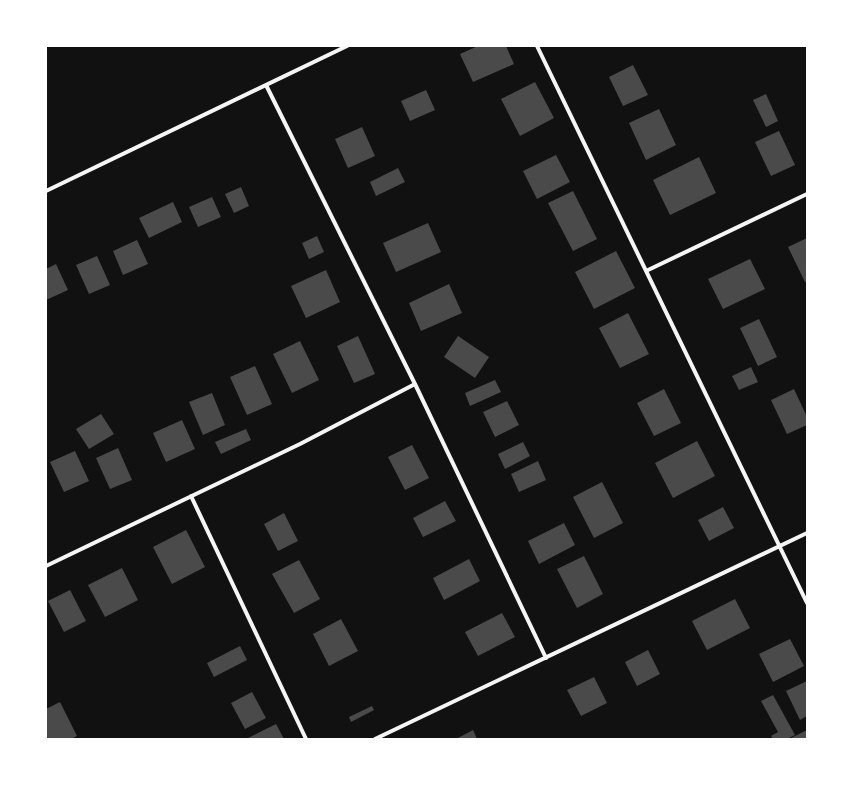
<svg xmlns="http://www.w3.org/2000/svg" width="853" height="785" font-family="Raleway,sans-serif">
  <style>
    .building { fill: #4a4a4a }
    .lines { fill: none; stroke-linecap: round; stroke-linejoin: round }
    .minor { stroke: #f5f5f5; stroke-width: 4 }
  </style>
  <rect width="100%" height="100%" fill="#111"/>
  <path class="building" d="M 478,46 L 506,46 L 514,64 L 473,82 L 460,54 Z
    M 633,65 L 648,95 L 623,106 L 609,77 Z
    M 535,82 L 554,118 L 520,136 L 501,99 Z
    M 426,90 L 435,110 L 410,121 L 401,101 Z
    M 766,94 L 778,121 L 766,127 L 753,100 Z
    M 659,109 L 676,145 L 646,160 L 629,123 Z
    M 362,127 L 375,156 L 348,168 L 335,139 Z
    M 779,131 L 795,165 L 771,176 L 755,142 Z
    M 556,155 L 570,182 L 537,199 L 523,171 Z
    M 699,157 L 716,193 L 670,215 L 653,180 Z
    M 398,168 L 405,182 L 376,196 L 370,182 Z
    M 241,187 L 249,206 L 234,213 L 225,194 Z
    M 573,191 L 597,239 L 573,251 L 548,203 Z
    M 212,197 L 221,217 L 198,227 L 189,207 Z
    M 173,202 L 182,222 L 149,238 L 139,218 Z
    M 428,223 L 441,252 L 396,272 L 383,243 Z
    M 317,236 L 324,252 L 309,259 L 302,243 Z
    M 807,238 L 807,281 L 805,282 L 788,247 Z
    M 137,240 L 148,264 L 123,275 L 113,251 Z
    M 616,251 L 635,288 L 594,309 L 575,272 Z
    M 97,256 L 110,285 L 89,294 L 76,265 Z
    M 750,259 L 765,289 L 723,309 L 708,279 Z
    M 56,264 L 68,290 L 46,300 L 46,269 Z
    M 326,270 L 340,302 L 306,318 L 291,286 Z
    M 449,284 L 462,313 L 421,331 L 409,303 Z
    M 628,313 L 649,354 L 620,368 L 599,328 Z
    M 759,319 L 777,357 L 758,366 L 740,328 Z
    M 358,336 L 375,374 L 354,383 L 337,346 Z
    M 458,336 L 489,357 L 475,378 L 444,357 Z
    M 300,341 L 319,380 L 292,393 L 273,354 Z
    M 255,366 L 272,404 L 247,415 L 230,377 Z
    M 751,367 L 758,382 L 739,390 L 732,376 Z
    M 495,380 L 501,392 L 470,406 L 465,393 Z
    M 664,389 L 681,423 L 654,436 L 637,403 Z
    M 794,389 L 807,417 L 807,425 L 787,434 L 771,400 Z
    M 212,393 L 225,425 L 203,435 L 189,402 Z
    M 507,401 L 519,425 L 495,437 L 483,412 Z
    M 101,414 L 114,434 L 89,449 L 76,429 Z
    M 182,420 L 195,449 L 166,462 L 153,433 Z
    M 246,429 L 251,440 L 221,454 L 215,442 Z
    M 697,441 L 715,476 L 673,498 L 655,463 Z
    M 523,442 L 530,456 L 505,469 L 498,454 Z
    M 412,445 L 429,478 L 405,490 L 388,457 Z
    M 118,448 L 132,480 L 110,489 L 96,458 Z
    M 75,451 L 89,481 L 64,492 L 50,462 Z
    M 538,461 L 546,480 L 519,492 L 511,474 Z
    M 602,482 L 623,523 L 594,538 L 573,497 Z
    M 445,501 L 456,521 L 423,537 L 413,518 Z
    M 723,507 L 734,528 L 709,541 L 698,520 Z
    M 284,513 L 298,541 L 278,551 L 264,524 Z
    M 564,523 L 575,545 L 539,564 L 528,541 Z
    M 186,530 L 205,567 L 172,584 L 153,547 Z
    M 584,556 L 603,594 L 577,608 L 557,569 Z
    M 469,559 L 480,581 L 444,600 L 433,578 Z
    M 299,560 L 320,599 L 294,613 L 272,574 Z
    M 122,568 L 138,600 L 105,617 L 88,585 Z
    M 70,590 L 86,621 L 64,632 L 48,601 Z
    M 735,599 L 750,628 L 707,650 L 692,621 Z
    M 502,613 L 515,637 L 478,656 L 465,632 Z
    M 341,619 L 358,651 L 329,666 L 313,634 Z
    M 790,639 L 804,666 L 773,682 L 759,654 Z
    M 240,646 L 247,660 L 214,677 L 207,663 Z
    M 648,650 L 660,674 L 637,686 L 625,662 Z
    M 594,677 L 607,703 L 581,716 L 567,690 Z
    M 807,681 L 807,716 L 800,720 L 786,691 Z
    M 252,692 L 266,718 L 245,729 L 231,703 Z
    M 773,695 L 795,735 L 787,739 L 773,739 L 771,736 L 778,732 L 761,701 Z
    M 60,702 L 77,736 L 71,739 L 48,739 L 46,735 L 46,709 Z
    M 372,706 L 374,710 L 351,722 L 349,717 Z
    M 276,724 L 284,739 L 246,739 Z
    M 473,730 L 477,739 L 456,739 Z
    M 807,730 L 807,739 L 789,739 Z"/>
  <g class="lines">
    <path class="minor" d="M 537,46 L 807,603
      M 266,85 L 415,384 L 546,658
      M 46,191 L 347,46
      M 646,271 L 807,194
      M 191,496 L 306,739
      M 46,566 L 300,444 L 415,384
      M 375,739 L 807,533"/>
  </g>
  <rect width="853" height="785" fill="none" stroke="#ffffff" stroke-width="94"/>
</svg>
